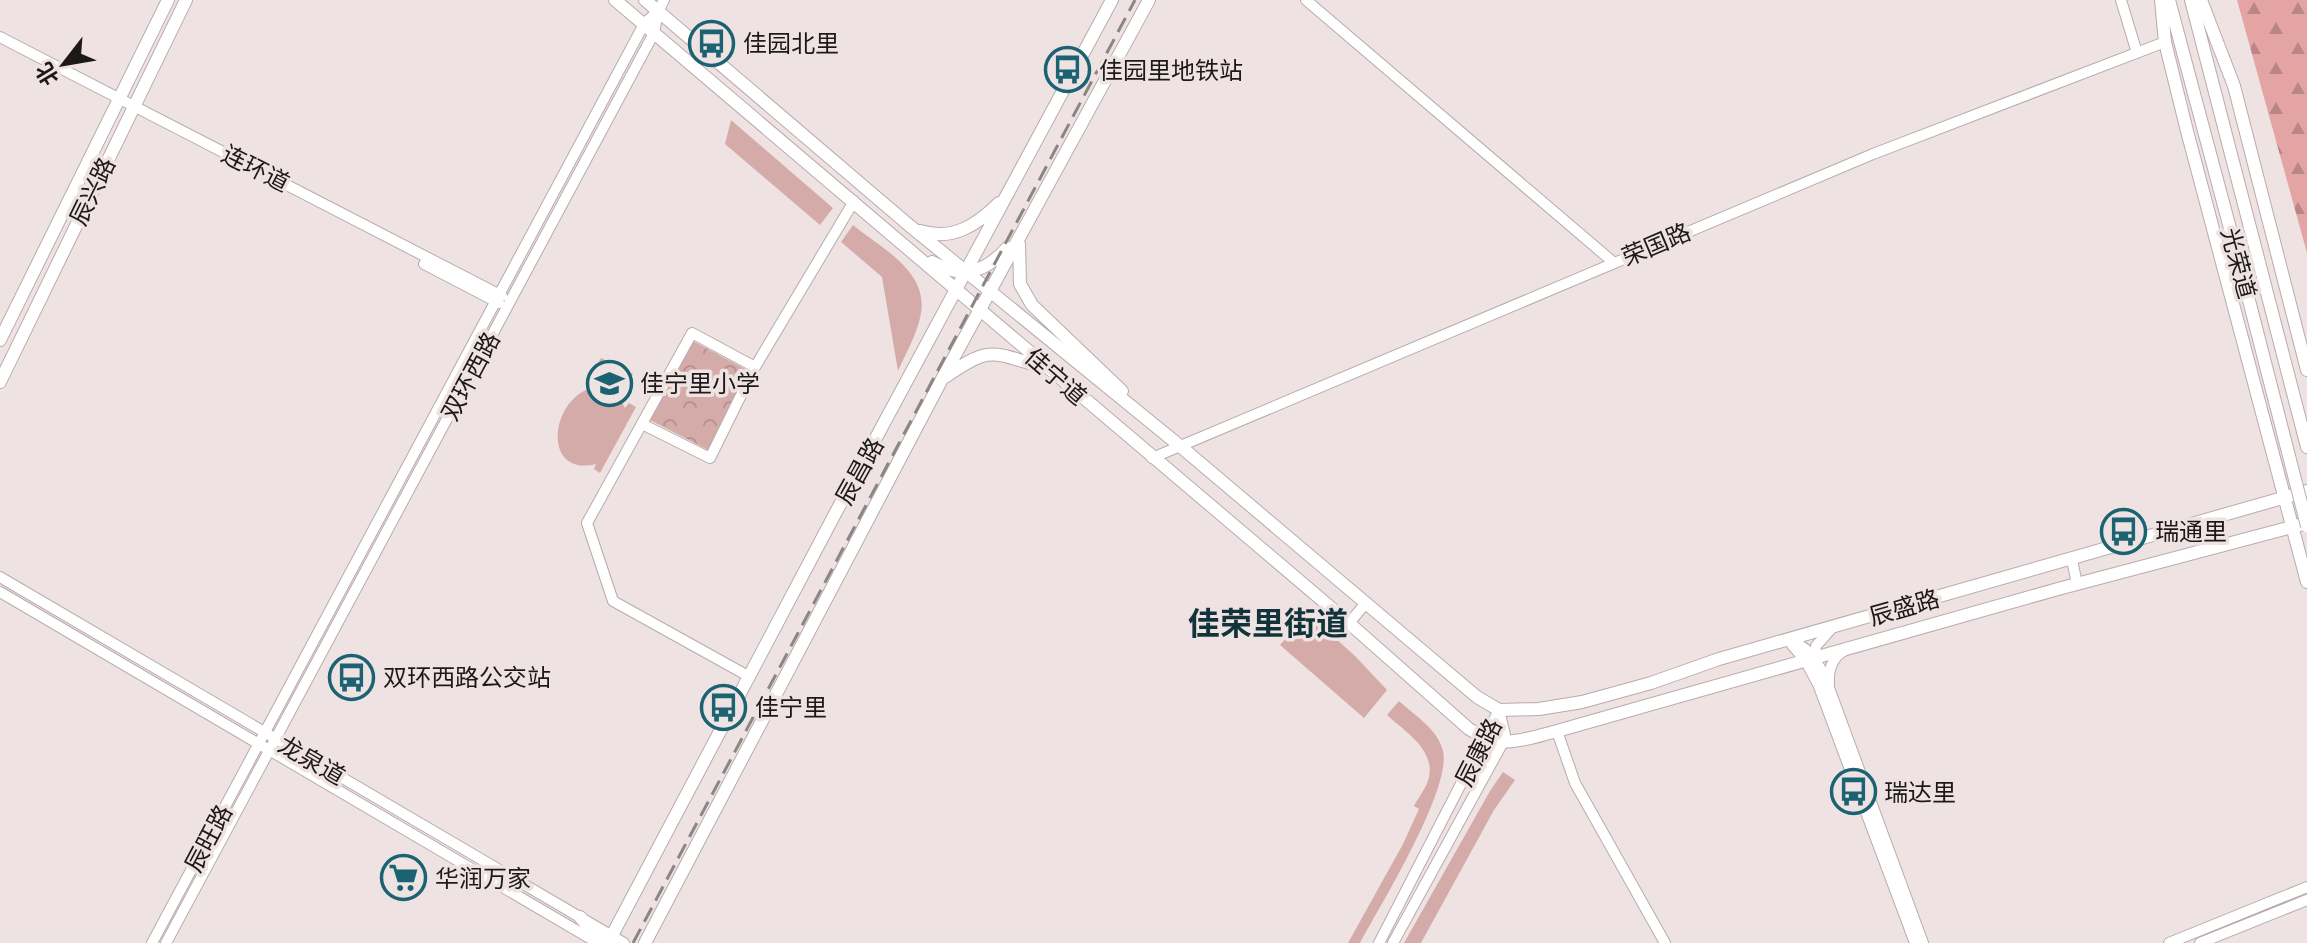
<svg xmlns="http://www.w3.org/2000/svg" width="2307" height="943" font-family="Mulish,'Noto Sans SC',sans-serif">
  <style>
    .grass { fill: #d5abaa }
    .forest { fill: url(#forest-firs) }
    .park { fill: url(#park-crowns) }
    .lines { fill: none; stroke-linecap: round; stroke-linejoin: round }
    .minor-casing { stroke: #b7acab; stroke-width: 12 }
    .major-casing { stroke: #b7acab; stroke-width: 14 }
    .minor { stroke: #fff; stroke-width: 10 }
    .major { stroke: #fff; stroke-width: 12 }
    .rail { stroke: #8c8584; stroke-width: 3; stroke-dasharray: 16 8; stroke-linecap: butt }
    .major-bridge-casing { stroke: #b7acab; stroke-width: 14; stroke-linecap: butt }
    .major-bridge { stroke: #fff; stroke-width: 12 }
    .labels { text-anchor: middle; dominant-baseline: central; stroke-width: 7; stroke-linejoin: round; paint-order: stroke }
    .poi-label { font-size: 24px; fill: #1d1919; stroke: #eee3e2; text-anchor: start }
    .street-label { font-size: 24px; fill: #1d1919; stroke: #eee3e2 }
    .district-label { font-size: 32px; font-weight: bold; fill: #13333b; stroke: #eee3e2 }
  </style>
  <defs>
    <pattern id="forest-firs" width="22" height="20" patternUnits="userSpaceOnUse" patternTransform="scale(2)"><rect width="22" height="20" fill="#e5a4a4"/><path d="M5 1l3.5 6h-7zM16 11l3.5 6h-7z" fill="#b98585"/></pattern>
    <pattern id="park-crowns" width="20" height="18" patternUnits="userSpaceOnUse" patternTransform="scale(2)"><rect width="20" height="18" fill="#d5abaa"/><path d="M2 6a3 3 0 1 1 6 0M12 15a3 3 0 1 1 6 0" fill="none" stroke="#b69392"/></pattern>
  </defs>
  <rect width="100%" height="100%" fill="#eee3e2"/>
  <path class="grass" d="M 731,120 L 833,208 L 820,225 L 725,144 Z
    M 853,225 C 881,248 928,271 921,313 C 918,332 906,353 898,371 L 882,277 L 841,242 Z
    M 601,358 L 633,374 L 624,390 L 592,374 Z
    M 600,386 L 618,394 L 625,408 L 629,403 L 636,407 L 600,473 L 594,469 L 596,464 C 539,478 550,391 600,386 Z
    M 1301,607 L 1355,656 L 1387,690 L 1364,718 L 1280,645 L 1298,624 L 1291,619 Z
    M 1399,701 C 1415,716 1438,729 1443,751 C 1452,789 1380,906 1360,943 L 1348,943 L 1403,844 L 1419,809 L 1414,806 C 1418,798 1427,787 1429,777 C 1435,749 1404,731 1387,715 Z
    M 1503,772 L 1515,780 L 1494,810 L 1421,943 L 1404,943 L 1490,791 Z"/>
  <path class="forest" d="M 2237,0 L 2307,0 L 2307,253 Z"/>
  <path class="park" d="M 693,341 L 747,370 L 708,450 L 650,420 Z"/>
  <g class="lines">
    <defs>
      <path id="minor" d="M 1306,0 L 1613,262
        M 2121,0 L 2137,53
        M 0,37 L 502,296
        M 424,264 L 499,303
        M 642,424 L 710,458 L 755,367 L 854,201
        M 1152,458 L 1873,154 L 2165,42
        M 2072,560 L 2077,584
        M 0,577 L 624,943
        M 0,592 L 598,943
        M 1349,623 L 1366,603
        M 1789,640 C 1808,646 1816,660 1825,677 L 1923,943
        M 1792,645 L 1805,660 L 1818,684 L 1915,943
        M 1814,659 L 1816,646 L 1831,629
        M 750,677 L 613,601 L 587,523 L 692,333 L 755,367
        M 1829,684 C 1828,669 1832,658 1845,650
        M 1557,731 L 1575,783 L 1665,943
        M 152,943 L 644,24 L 658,11 L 664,0
        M 166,943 L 654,33 L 658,12
        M 1379,943 L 1499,710
        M 1393,943 L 1502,744 L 1505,735 L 1499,710
        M 2169,943 L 2307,887
        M 2200,943 L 2307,900"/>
      <path id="major" d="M 615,0 L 1349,623 L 1469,729 C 1502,750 1522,740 1557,731 L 2058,589 L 2307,523
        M 645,0 L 910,226 L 1180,446 L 1477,697 L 1499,710 L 1539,709 L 1582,702 L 1651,683 L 1719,659 L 2307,491
        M 2161,0 L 2165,42 L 2187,131 L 2307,582
        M 2169,0 L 2243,277
        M 2191,0 L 2307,447
        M 2201,0 L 2234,86 L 2307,370
        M 920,231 C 952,241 976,226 999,203
        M 1019,244 L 1020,284 L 1032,305 L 1122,391
        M 932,262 C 961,279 985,273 1007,248
        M 0,340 L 168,0
        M 945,377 C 991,345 991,352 1042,367
        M 0,382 L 186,0
        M 580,917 L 602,943
        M 608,943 L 836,512 L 1112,0
        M 645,943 L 942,379 L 1149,0"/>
    </defs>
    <use href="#minor" class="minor-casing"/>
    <use href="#major" class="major-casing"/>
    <use href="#minor" class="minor"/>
    <use href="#major" class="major"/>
    <path class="rail" d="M 633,943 L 1135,0"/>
    <defs>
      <path id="major-bridge" d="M 2243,277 L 2307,526"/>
    </defs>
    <use href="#major-bridge" class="major-bridge-casing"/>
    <use href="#major-bridge" class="major-bridge"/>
  </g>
  <defs>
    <symbol id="bus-ring" viewBox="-11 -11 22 22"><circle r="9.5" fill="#eee3e2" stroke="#1b6372" stroke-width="1.5"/><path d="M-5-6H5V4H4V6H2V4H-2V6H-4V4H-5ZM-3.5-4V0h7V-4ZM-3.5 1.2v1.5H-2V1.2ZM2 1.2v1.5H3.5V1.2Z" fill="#1b6372"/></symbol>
    <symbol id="school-ring" viewBox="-11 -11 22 22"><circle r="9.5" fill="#eee3e2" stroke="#1b6372" stroke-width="1.5"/><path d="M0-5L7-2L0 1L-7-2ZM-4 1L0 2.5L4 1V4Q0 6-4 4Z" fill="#1b6372"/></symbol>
    <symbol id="supermarket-ring" viewBox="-11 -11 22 22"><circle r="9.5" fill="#eee3e2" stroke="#1b6372" stroke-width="1.5"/><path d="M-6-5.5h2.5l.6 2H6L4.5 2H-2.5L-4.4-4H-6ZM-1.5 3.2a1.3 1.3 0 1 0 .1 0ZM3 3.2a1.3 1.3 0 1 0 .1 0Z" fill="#1b6372"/></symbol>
  </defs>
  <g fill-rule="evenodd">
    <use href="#bus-ring" x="686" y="18" width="51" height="51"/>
    <use href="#bus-ring" x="1042" y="44" width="51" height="51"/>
    <use href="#school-ring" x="584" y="358" width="51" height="51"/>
    <use href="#bus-ring" x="2098" y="506" width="51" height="51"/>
    <use href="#bus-ring" x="326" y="652" width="51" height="51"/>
    <use href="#bus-ring" x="698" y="682" width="51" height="51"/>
    <use href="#bus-ring" x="1828" y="766" width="51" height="51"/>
    <use href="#supermarket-ring" x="378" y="852" width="51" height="51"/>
  </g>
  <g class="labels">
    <g class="poi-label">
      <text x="743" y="43">佳园北里</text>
      <text x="1099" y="70">佳园里地铁站</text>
      <text x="640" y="383">佳宁里小学</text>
      <text x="2155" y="531">瑞通里</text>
      <text x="383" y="677">双环西路公交站</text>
      <text x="755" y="707">佳宁里</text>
      <text x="1884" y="792">瑞达里</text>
      <text x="435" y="878">华润万家</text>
    </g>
    <g class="street-label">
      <text transform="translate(256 168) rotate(27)">连环道</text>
      <text transform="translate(92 191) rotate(-64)">辰兴路</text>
      <text transform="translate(1656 244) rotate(-23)">荣国路</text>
      <text transform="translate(2239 263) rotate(75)">光荣道</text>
      <text transform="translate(470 376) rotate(-62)">双环西路</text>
      <text transform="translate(1056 376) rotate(41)">佳宁道</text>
      <text transform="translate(859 471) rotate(-61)">辰昌路</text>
      <text transform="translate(1904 607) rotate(-16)">辰盛路</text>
      <text transform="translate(1478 752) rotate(-63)">辰康路</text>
      <text transform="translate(312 760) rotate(30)">龙泉道</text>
      <text transform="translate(208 838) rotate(-62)">辰旺路</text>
    </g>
    <g class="district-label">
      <text x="1268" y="623">佳荣里街道</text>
    </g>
  </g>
  <g transform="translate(64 64) rotate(239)" stroke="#eee3e2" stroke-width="6" paint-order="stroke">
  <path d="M0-6L14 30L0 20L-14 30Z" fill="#1d1919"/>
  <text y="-12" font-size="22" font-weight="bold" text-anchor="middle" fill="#1d1919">北</text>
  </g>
</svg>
